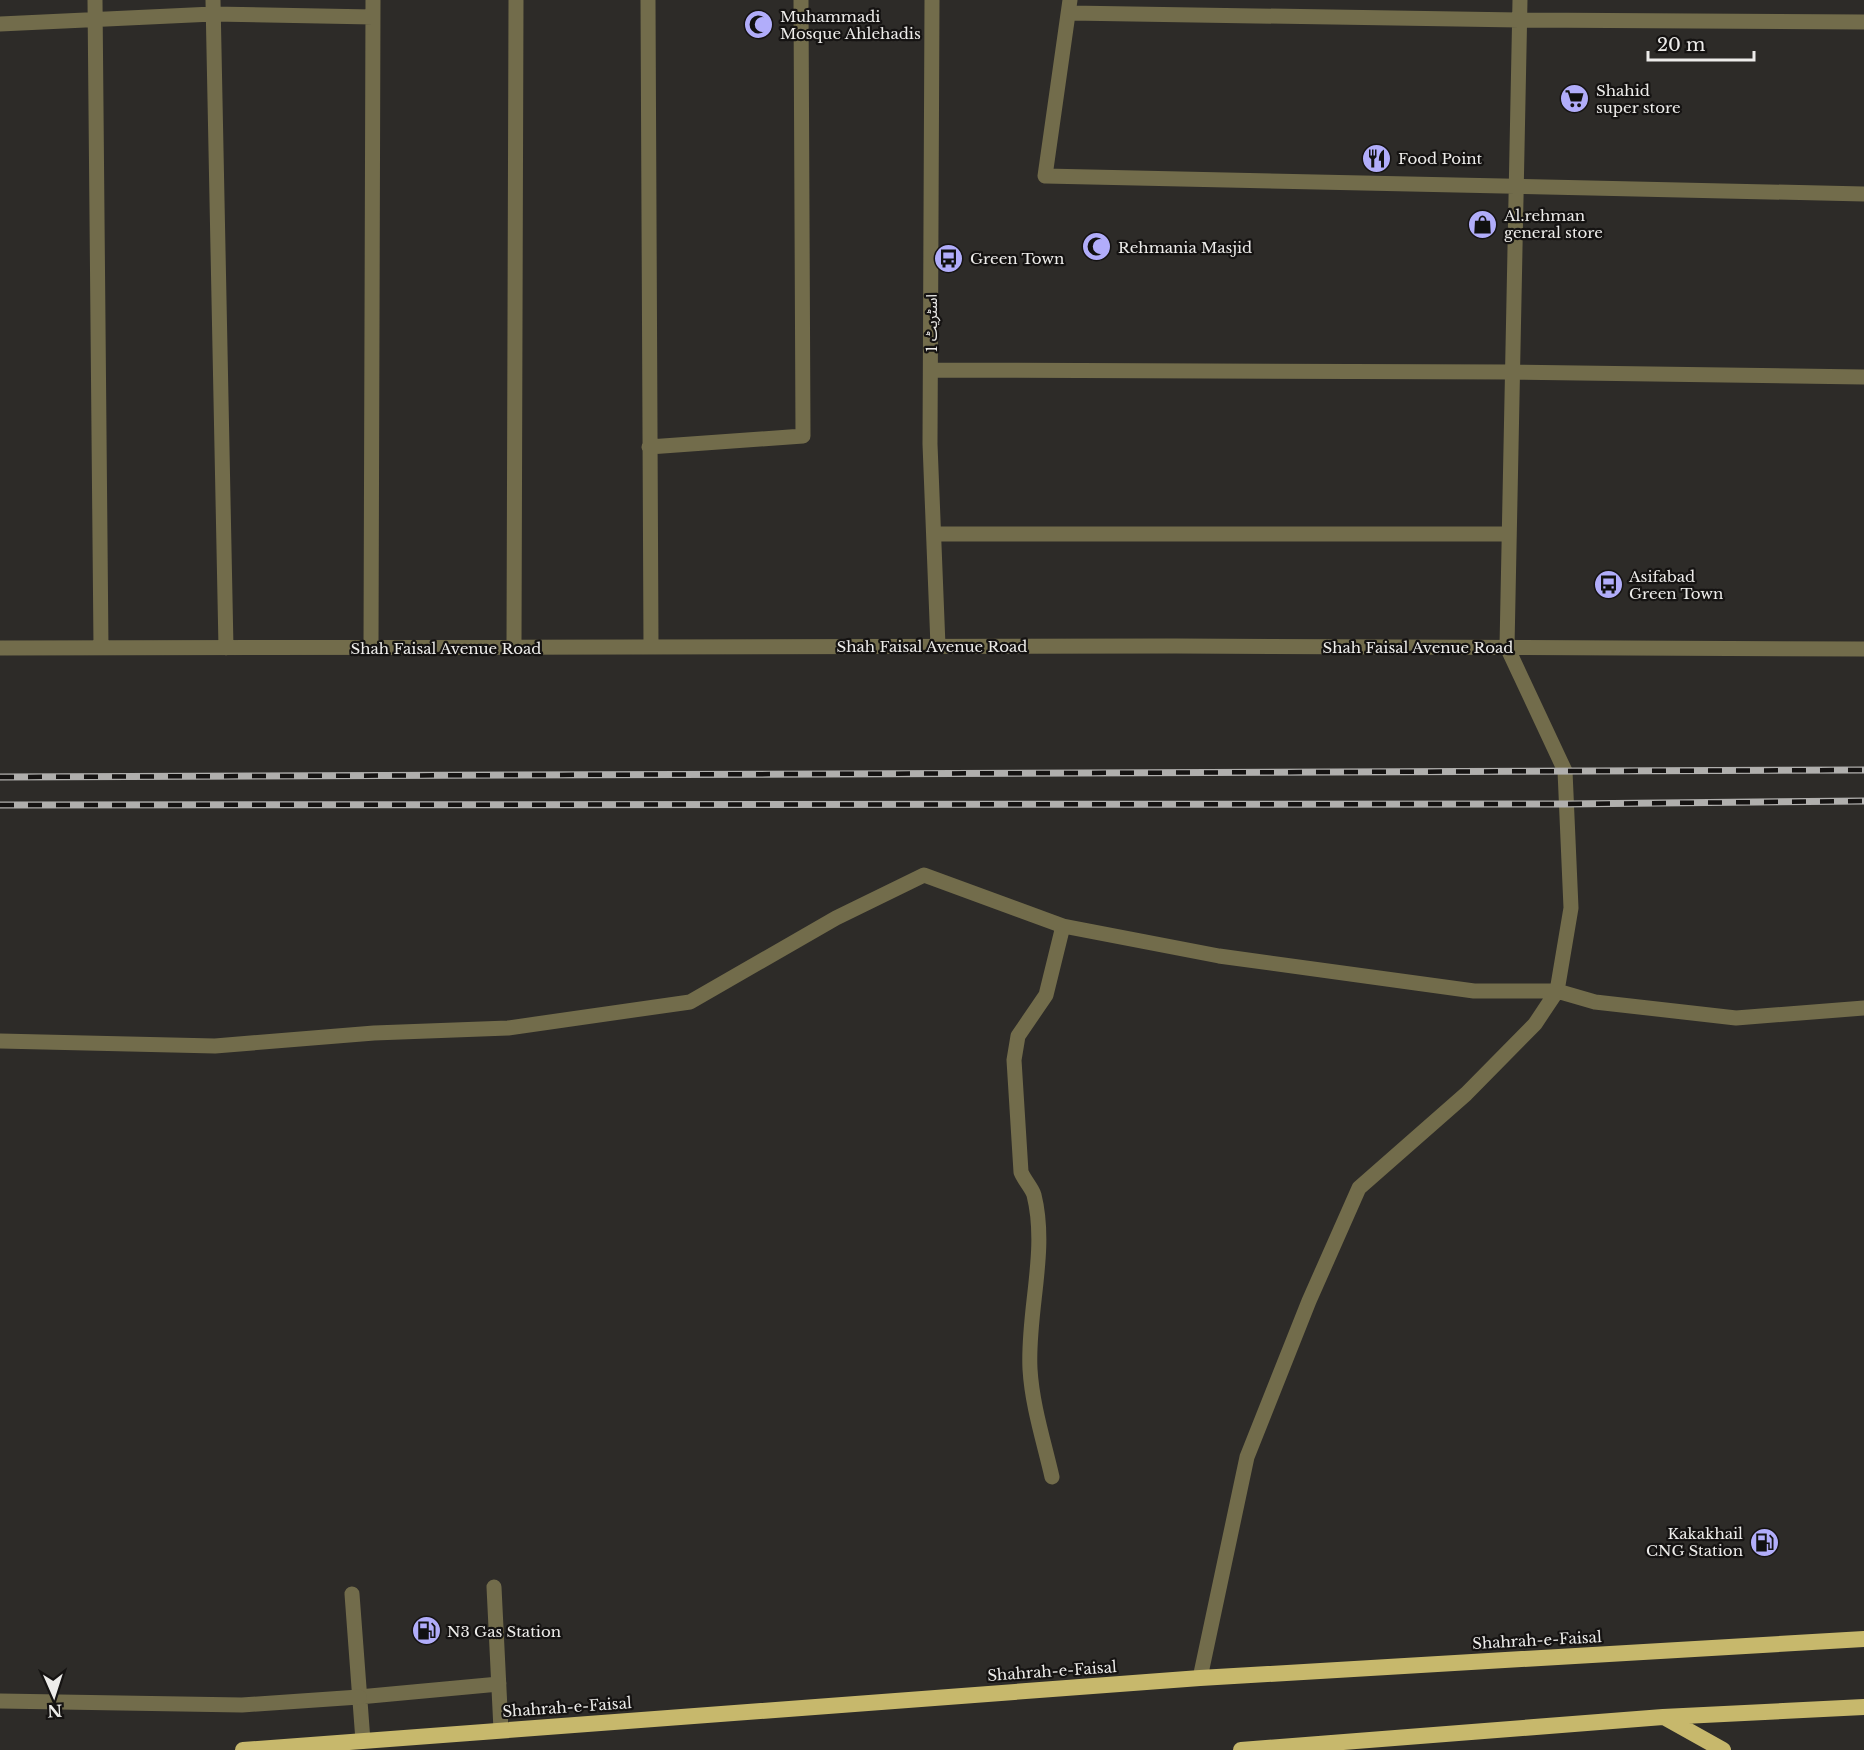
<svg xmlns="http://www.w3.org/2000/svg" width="1864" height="1750" font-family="'Libre Baskerville','Noto Sans Arabic',serif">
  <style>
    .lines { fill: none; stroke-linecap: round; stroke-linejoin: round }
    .service { stroke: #726c4b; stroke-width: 15 }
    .minor { stroke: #726c4b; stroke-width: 15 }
    .trunk { stroke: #c7b86c; stroke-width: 16 }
    .rail-casing { stroke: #b0afad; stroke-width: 7 }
    .rail { stroke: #151312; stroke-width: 4.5; stroke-dasharray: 14; stroke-linecap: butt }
    .labels { text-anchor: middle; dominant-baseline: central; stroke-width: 4.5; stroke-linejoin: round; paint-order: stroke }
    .poi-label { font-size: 15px; fill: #edecea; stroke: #151312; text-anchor: start }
    .street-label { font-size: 15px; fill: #edecea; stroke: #151312 }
  </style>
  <rect width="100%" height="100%" fill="#2d2b28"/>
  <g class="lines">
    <path class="service" d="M 494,1587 L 501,1730
      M 352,1594 L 363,1741
      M 359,1697 L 499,1684"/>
    <path class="minor" d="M 95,0 L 101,648
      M 213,0 L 226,648
      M 648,0 L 651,647
      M 932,0 L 930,444 L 938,646
      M 1070,0 L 1045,176 L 1864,194
      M 1070,13 L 1519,20 L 1864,22
      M 0,24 L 213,14 L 373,17
      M 931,370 L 1513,372 L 1864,377
      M 649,447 L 803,436 L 801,0
      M 934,534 L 1509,534
      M 514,647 L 516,0
      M 0,648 L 1175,646 L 1864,649
      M 371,648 L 373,0
      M 0,1041 L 215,1046 L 374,1033 L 508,1028 L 690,1002 L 836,918 L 924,875 L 1063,926 L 1219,956 L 1474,991 L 1557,991 L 1595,1002 L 1736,1018 L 1864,1008
      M 1052,1477 C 1044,1442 1032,1405 1030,1369 C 1027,1312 1048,1251 1034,1195 C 1032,1188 1024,1180 1021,1172 L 1014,1060 L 1018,1036 L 1046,995 L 1063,926
      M 1200,1678 L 1247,1457 L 1309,1301 L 1359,1188 L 1466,1094 L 1535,1024 L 1557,991 L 1571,908 L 1565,771 L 1507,647 L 1520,0
      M 0,1701 L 242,1705 L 359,1697"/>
    <path class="trunk" d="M 1664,1717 L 1723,1750
      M 243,1750 L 1200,1678 L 1864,1639
      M 1241,1750 L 1663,1717 L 1864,1707"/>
    <defs>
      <path id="rail" d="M 0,777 L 1864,770
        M 0,805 L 1565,804 L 1864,801"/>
    </defs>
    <use href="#rail" class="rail-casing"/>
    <use href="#rail" class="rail"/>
  </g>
  <defs>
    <symbol id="mosque-disc" viewBox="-11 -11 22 22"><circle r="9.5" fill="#b1adfa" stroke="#151312"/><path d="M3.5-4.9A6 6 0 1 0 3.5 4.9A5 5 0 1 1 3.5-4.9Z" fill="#111"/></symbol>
    <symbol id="supermarket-disc" viewBox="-11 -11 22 22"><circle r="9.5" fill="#b1adfa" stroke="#151312"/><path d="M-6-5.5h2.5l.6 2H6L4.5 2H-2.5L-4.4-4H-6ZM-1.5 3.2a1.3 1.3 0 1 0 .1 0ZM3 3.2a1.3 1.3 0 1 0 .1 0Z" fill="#111"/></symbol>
    <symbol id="restaurant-disc" viewBox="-11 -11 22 22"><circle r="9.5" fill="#b1adfa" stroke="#151312"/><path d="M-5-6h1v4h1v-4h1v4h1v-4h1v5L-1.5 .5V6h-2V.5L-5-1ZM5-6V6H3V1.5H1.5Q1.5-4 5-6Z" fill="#111"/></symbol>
    <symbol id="shop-disc" viewBox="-11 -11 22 22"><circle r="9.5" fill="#b1adfa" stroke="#151312"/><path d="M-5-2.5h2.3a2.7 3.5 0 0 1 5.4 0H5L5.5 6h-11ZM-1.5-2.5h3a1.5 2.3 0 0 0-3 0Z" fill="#111"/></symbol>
    <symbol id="bus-disc" viewBox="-11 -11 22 22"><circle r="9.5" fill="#b1adfa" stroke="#151312"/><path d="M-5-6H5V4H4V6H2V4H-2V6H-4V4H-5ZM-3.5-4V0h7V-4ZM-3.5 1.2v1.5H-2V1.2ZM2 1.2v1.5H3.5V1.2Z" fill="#111"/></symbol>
    <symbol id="fuel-disc" viewBox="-11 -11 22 22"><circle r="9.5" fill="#b1adfa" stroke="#151312"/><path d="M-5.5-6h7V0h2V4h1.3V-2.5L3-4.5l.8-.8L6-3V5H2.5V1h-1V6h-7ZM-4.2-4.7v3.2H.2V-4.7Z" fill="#111"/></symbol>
  </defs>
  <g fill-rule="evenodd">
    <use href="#mosque-disc" x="742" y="8" width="33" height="33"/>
    <use href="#supermarket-disc" x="1558" y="82" width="33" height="33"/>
    <use href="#restaurant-disc" x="1360" y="142" width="33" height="33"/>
    <use href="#shop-disc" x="1466" y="208" width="33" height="33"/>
    <use href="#mosque-disc" x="1080" y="230" width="33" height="33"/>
    <use href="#bus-disc" x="932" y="242" width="33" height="33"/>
    <use href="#bus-disc" x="1592" y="568" width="33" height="33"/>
    <use href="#fuel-disc" x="1748" y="1526" width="33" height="33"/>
    <use href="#fuel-disc" x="410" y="1614" width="33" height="33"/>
  </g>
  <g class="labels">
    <g class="poi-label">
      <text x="780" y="16">Muhammadi<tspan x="780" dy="17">Mosque Ahlehadis</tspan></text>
      <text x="1596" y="90">Shahid<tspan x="1596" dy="17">super store</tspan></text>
      <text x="1398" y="158">Food Point</text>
      <text x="1504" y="215">Al.rehman<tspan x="1504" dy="17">general store</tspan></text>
      <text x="1118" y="247">Rehmania Masjid</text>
      <text x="970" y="258">Green Town</text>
      <text x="1629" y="576">Asifabad<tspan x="1629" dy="17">Green Town</tspan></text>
      <text x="1743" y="1533" text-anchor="end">Kakakhail<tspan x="1743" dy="17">CNG Station</tspan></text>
      <text x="447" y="1631">N3 Gas Station</text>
    </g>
    <g class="street-label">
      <text transform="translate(931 323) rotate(-90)">اسٹریٹ 1</text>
      <text x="932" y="646">Shah Faisal Avenue Road</text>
      <text x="1418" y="647">Shah Faisal Avenue Road</text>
      <text x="446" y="648">Shah Faisal Avenue Road</text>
      <text transform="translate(1537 1640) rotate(-3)">Shahrah-e-Faisal</text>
      <text transform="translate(1052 1671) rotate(-4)">Shahrah-e-Faisal</text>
      <text transform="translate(567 1707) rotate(-4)">Shahrah-e-Faisal</text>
    </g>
  </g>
  <g transform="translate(54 1696) rotate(177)" stroke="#151312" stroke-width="4.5" paint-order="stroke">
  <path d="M0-4.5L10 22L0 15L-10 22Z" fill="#edecea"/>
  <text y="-9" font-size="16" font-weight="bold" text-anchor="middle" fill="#edecea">N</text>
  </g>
  <path d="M1648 51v9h106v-9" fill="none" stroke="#edecea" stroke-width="3"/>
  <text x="1657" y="51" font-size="18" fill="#edecea" stroke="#151312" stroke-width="4.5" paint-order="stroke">20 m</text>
</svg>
